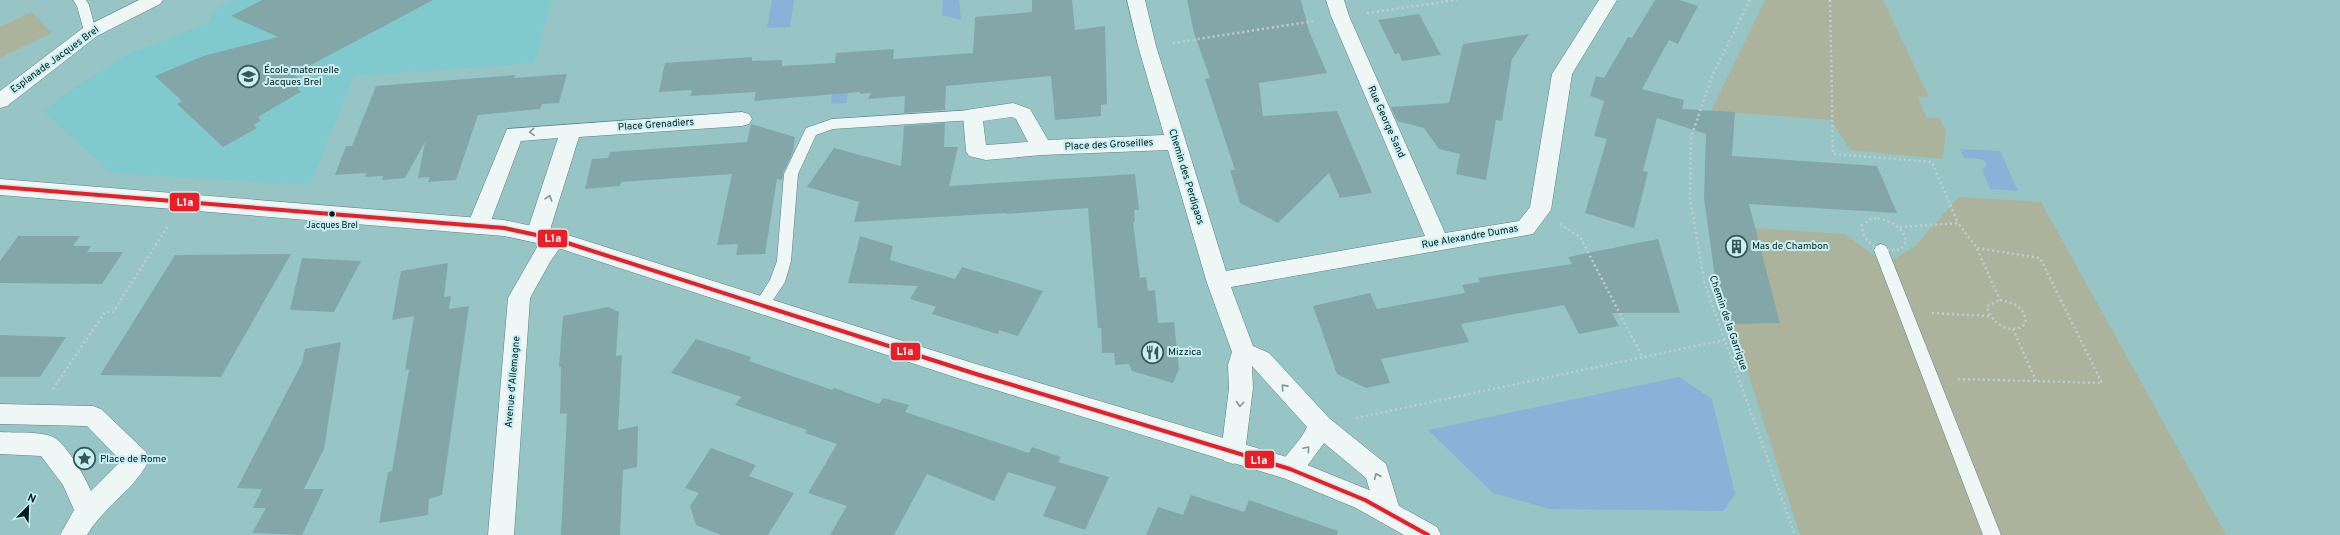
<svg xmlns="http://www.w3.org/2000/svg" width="2340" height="535" font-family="Overpass,sans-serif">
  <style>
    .built { fill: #80cacd }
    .green { fill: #acb39d }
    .water { fill: #8ab1d8 }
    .building { fill: #83a7a8 }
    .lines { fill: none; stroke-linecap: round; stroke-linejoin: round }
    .lane-casing { stroke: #5c7f80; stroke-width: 1 }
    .street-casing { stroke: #5c7f80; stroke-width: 1 }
    .secondary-casing { stroke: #5c7f80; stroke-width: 1 }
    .path { stroke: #becece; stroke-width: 2.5; stroke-dasharray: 2 3; stroke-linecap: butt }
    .lane { fill: #eff6f6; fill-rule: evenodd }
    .street { fill: #eff6f6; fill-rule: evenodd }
    .secondary { fill: #eff6f6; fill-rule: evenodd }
    .bus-1-casing { stroke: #c8eff1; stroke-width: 7 }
    .bus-1 { stroke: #ee1c25; stroke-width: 4 }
    .oneway { stroke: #849494 }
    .bus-dot { fill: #021c1d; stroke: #c8eff1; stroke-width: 1.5 }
    .labels { text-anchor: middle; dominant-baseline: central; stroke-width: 4; stroke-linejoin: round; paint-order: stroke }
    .bus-label { font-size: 9px; fill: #021c1d; stroke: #c8eff1 }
    .street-label { font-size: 10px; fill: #021c1d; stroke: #c8eff1 }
    .poi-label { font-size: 10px; fill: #021c1d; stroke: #c8eff1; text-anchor: start }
    .line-badge { stroke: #c8eff1; stroke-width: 1.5 }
    .badge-label { font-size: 11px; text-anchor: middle; font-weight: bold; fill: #fff }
  </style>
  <rect width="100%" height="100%" fill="#97c5c6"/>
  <path class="built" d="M 233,0 L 552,0 L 534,63 L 354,76 L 310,185 L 111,173 L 43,111 L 68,92 L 128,54 L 210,22 L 213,11 Z"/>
  <path class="green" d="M 1765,0 L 1883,0 L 1929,97 L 1918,97 L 1927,118 L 1939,118 L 1946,130 L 1943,159 L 1850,150 L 1831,120 L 1711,111 Z
    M 32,12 L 52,33 L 0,58 L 0,27 Z
    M 1959,197 L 2041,202 L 2226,535 L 1800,535 L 1732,324 L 1755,228 L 1845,234 L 1886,264 L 1915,246 Z"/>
  <path class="water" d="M 772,0 L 794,0 L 790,27 L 767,28 Z
    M 943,0 L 959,0 L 961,20 L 942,15 Z
    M 849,81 L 847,103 L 831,104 L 833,82 Z
    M 1960,149 L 2000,151 L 2018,191 L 1990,189 L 1982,169 L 1986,167 L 1987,163 L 1981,159 L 1964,158 Z
    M 1679,377 L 1712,399 L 1735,494 L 1723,511 L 1549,509 L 1493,493 L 1428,430 Z"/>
  <path class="building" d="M 262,0 L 433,0 L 294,74 L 304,85 L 298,88 L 299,91 L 302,91 L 258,117 L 261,121 L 253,125 L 257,128 L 223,147 L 177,104 L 182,101 L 155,76 L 203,56 L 278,37 L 231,16 Z
    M 1032,0 L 1072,0 L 1075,30 L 1105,26 L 1107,104 L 1101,105 L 1101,116 L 1055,120 L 1051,76 L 946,86 L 945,110 L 904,113 L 905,96 L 868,99 L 871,93 L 860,94 L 860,92 L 754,101 L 756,92 L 690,96 L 692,90 L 659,92 L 665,63 L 752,57 L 752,61 L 782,60 L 782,66 L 835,63 L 836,53 L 894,49 L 893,59 L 973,53 L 975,17 L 1032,12 Z
    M 1187,0 L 1301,0 L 1309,31 L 1327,73 L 1259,83 L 1263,116 L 1337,111 L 1372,193 L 1340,198 L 1329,173 L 1278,223 L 1240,203 L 1230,170 L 1235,170 L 1205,79 L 1210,78 L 1194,33 Z
    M 1655,0 L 1680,0 L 1698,6 L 1678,44 L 1669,40 L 1642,89 L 1684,100 L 1682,109 L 1735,112 L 1732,156 L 1877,166 L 1897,213 L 1749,204 L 1780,323 L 1732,324 L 1728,314 L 1720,314 L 1704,198 L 1706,134 L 1657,118 L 1643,171 L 1648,172 L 1634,228 L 1585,213 L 1607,139 L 1594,136 L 1604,101 L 1590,96 L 1596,76 L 1604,78 L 1628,37 L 1632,38 Z
    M 1419,14 L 1441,55 L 1402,61 L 1399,53 L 1395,54 L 1378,20 Z
    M 1529,34 L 1512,59 L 1502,121 L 1496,120 L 1486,180 L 1456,174 L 1460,154 L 1439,149 L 1424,128 L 1397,121 L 1391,107 L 1449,103 L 1463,44 Z
    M 567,74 L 559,103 L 542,104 L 540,109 L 478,115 L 456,180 L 428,182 L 430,177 L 418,178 L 425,142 L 405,178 L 382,180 L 383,176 L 365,177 L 366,173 L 335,175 L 346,146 L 352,146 L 376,86 L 515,75 L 514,78 Z
    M 945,123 L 944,147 L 958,147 L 949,186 L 1135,174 L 1139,210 L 1134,210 L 1135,221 L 1133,222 L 1140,278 L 1146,277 L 1148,291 L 1155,290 L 1158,323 L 1174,322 L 1179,369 L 1173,383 L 1132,371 L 1129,364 L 1115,365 L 1114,353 L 1102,353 L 1101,328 L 1098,328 L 1088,208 L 1006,214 L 1006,213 L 854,222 L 859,202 L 807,187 L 834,148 L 901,166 L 904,126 Z
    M 751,124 L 795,137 L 793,152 L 783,173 L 782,180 L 777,179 L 765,254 L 736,255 L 738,244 L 717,245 L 732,174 L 621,182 L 620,186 L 585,189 L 592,159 L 608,158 L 610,152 L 747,142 Z
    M 18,236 L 80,236 L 73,246 L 91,246 L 87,252 L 123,252 L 102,284 L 0,283 L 0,261 Z
    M 860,236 L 893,246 L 890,260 L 955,279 L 962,267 L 1043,291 L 1018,336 L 999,330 L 998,334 L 932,314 L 936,307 L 910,299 L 918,286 L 848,283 Z
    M 1658,239 L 1680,313 L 1612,313 L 1619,326 L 1579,334 L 1564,305 L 1461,324 L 1469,342 L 1381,359 L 1390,383 L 1366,388 L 1337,374 L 1313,306 L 1370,293 L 1377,309 L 1465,293 L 1462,285 L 1480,282 L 1478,278 L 1572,264 L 1568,257 Z
    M 291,254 L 221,377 L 100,375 L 175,255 Z
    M 302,258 L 361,261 L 334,312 L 290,310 Z
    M 448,263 L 444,297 L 451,296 L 449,309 L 469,306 L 442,495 L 429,499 L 428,515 L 379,523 L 388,472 L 392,471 L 409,369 L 405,370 L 414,316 L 392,320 L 401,271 Z
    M 608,307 L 619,312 L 616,356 L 622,355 L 618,430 L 638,426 L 637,467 L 623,470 L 620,535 L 561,535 L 567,413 L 560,414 L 561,367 L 559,367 L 563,316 Z
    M 0,335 L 66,337 L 40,377 L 0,377 Z
    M 696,339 L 751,357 L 749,361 L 832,390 L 834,388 L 879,404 L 883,398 L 909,405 L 905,412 L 1029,453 L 1032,447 L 1061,457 L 1058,462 L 1109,477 L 1085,530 L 1043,516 L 1056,487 L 1008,472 L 994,501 L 927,474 L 894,535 L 830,535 L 847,506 L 808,493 L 837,444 L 805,433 L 807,430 L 735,405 L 741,397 L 671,373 Z
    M 341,342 L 324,449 L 304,489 L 324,489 L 302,535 L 252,533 L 266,508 L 253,508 L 262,489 L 237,488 L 302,363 L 305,349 Z
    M 711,448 L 756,465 L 749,476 L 794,493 L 768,535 L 721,535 L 696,525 L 690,506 L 699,493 L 685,488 Z
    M 1191,495 L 1244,512 L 1249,500 L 1338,531 L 1337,535 L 1146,535 L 1158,507 L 1183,515 Z"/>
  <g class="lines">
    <defs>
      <path id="lane" d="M 73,0 L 86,0 L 89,5 L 96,32 L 95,35 L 85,35 L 77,6 Z
        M 973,110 L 980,115 L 973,120 L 833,129 L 816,135 L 798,174 L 791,261 L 785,282 L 767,309 L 762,311 L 757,309 L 754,305 L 770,280 L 777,261 L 784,174 L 806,128 L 832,119 Z
        M 1881,244 L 1886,246 L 1888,250 L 2001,535 L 1983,535 L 1874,250 L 1876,246 Z"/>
      <path id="street" d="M 139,0 L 163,0 L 160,4 L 97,36 L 7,106 L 0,108 L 0,91 L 83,28 Z
        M 1127,0 L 1145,0 L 1156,46 L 1226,271 L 1425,236 L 1331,16 L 1326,0 L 1344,0 L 1349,16 L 1445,233 L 1519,221 L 1530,207 L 1552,74 L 1599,0 L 1617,0 L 1572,74 L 1551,210 L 1533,234 L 1231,287 L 1253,346 L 1269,353 L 1329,418 L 1386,464 L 1401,513 L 1397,521 L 1388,524 L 1379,521 L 1366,478 L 1324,443 L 1299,477 L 1290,480 L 1281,477 L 1278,469 C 1285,453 1300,443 1307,427 L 1252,366 L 1253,388 L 1245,453 L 1242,461 L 1233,464 L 1224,461 L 1221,453 L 1229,388 L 1228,365 L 1232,352 L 1207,283 L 1168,150 L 1042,155 L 986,160 L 969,156 L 966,151 L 963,115 L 966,110 L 1013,103 L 1030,109 L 1048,140 L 1164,135 L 1138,46 ZM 1012,117 L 1016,119 L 1028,142 L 986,145 L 983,121 Z
        M 742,112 L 749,114 L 752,119 L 749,124 L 742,126 L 579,137 L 549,233 L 555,231 L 563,233 L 566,239 L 550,262 L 530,298 L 514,535 L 488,535 L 508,298 L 540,242 L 529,241 L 526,235 L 558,138 L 521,141 L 489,226 L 486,232 L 478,234 L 470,232 L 467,226 L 507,129 Z
        M 0,404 L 93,406 L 101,409 L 146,452 L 149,460 C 135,490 104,506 87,535 L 60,535 L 74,510 L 63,485 L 41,456 L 0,454 L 0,432 C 14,433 44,431 55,438 C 68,447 85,477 91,491 L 121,461 L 87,426 L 0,424 Z"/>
      <path id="secondary" d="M 0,179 L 504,220 L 555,231 L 976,364 L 1290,458 L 1374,492 L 1437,527 L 1441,535 L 1404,535 L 1356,508 L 1286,479 L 976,384 L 555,247 L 504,236 L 0,195 Z"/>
    </defs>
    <use href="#lane" class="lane-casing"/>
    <use href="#street" class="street-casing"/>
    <use href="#secondary" class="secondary-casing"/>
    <path class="path" d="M 1750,0 L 1713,74 L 1691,137 L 1690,199 L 1705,285 L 1795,535
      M 1830,0 L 1833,154 L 1932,162 L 1958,223
      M 1367,13 L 1457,0
      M 1173,43 L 1314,21
      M 1878,218 C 1892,222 1904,227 1906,242 L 1901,249 C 1882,253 1863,246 1862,225 L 1871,219 Z
      M 1560,224 L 1580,237 L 1643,358
      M 1900,227 L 1958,223 L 1977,248 L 2040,258 L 2102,383 L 1958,379
      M 1977,249 L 2000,300
      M 2000,300 C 2013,302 2023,307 2026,320 L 2023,326 C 2008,335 1990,322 1987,306 Z
      M 1932,313 L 1989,316
      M 2013,329 L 2036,381
      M 53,389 L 105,312 L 113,312 L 168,226
      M 1356,418 L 1724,340"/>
    <use href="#lane" class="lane"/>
    <use href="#street" class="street"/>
    <use href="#secondary" class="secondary"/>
    <defs>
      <path id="bus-1" d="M 0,187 L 504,228 L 555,239 L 976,374 L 1290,469 L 1365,500 L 1428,535"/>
    </defs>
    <use href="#bus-1" class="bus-1-casing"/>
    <use href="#bus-1" class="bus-1"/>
  </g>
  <defs><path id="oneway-chevron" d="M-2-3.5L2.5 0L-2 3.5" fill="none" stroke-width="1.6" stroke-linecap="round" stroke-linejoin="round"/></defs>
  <g class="oneway">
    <use href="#oneway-chevron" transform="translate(532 132) rotate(176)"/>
    <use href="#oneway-chevron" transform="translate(549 198) rotate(-72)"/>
    <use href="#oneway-chevron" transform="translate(1284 387) rotate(-132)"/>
    <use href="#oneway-chevron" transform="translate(1240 404) rotate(95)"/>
    <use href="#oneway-chevron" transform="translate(1307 449) rotate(-50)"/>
    <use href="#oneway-chevron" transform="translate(1377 476) rotate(-113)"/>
  </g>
  <defs>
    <symbol id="school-ring" viewBox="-11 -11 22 22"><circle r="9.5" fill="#c8eff1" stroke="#365758" stroke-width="1.5"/><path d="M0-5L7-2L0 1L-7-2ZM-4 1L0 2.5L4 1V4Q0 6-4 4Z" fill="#365758"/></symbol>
    <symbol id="building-ring" viewBox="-11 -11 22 22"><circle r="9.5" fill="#c8eff1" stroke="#365758" stroke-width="1.5"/><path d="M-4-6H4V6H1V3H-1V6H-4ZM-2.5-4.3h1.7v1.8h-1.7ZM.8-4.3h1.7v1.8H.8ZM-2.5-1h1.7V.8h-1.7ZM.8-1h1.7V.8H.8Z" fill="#365758"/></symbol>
    <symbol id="restaurant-ring" viewBox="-11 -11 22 22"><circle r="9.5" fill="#c8eff1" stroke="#365758" stroke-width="1.5"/><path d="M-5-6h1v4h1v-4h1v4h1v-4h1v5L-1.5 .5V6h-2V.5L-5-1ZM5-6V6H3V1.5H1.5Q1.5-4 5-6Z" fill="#365758"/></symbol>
    <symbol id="sight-ring" viewBox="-11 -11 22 22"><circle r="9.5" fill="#c8eff1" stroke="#365758" stroke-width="1.5"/><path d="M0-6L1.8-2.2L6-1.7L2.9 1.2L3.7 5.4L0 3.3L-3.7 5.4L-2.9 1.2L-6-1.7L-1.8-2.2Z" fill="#365758"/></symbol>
  </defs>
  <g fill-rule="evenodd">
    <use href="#school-ring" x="236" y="64" width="25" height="25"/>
    <use href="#building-ring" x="1724" y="234" width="25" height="25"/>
    <use href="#restaurant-ring" x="1140" y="340" width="25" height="25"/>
    <use href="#sight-ring" x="72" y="446" width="25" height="25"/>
  </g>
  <circle class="bus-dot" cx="332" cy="214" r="3.5"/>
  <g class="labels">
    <g class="bus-label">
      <text x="332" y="225">Jacques Brel</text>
    </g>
    <g class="street-label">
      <text transform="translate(55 60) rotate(-36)">Esplanade Jacques Brel</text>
      <text transform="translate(1386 122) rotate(66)">Rue George Sand</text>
      <text transform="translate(656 125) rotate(-4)">Place Grenadiers</text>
      <text transform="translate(1109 145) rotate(-3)">Place des Groseilles</text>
      <text transform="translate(1186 177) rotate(73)">Chemin des Perdigaos</text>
      <text transform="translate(1470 237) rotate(-10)">Rue Alexandre Dumas</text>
      <text transform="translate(1728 323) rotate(71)">Chemin de la Garrigue</text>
      <text transform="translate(513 382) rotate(-85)">Avenue d'Allemagne</text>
    </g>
    <g class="poi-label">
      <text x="264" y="70">École maternelle<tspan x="264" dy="12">Jacques Brel</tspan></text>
      <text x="1752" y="246">Mas de Chambon</text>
      <text x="1168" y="352">Mizzica</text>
      <text x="100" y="459">Place de Rome</text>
    </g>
  </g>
  <g class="line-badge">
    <rect x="169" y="192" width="31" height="20" rx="4" fill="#ee1c25"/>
    <rect x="537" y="229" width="31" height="19" rx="4" fill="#ee1c25"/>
    <rect x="890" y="342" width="31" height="19" rx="4" fill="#ee1c25"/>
    <rect x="1244" y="450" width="31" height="19" rx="4" fill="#ee1c25"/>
  </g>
  <g class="badge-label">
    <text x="185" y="206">L1a</text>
    <text x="553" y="242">L1a</text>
    <text x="905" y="355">L1a</text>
    <text x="1259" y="464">L1a</text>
  </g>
  <g transform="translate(28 507) rotate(23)" stroke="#c8eff1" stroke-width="3" paint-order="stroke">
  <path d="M0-3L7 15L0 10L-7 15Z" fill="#021c1d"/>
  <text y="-6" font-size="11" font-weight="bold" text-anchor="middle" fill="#021c1d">N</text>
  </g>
</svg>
